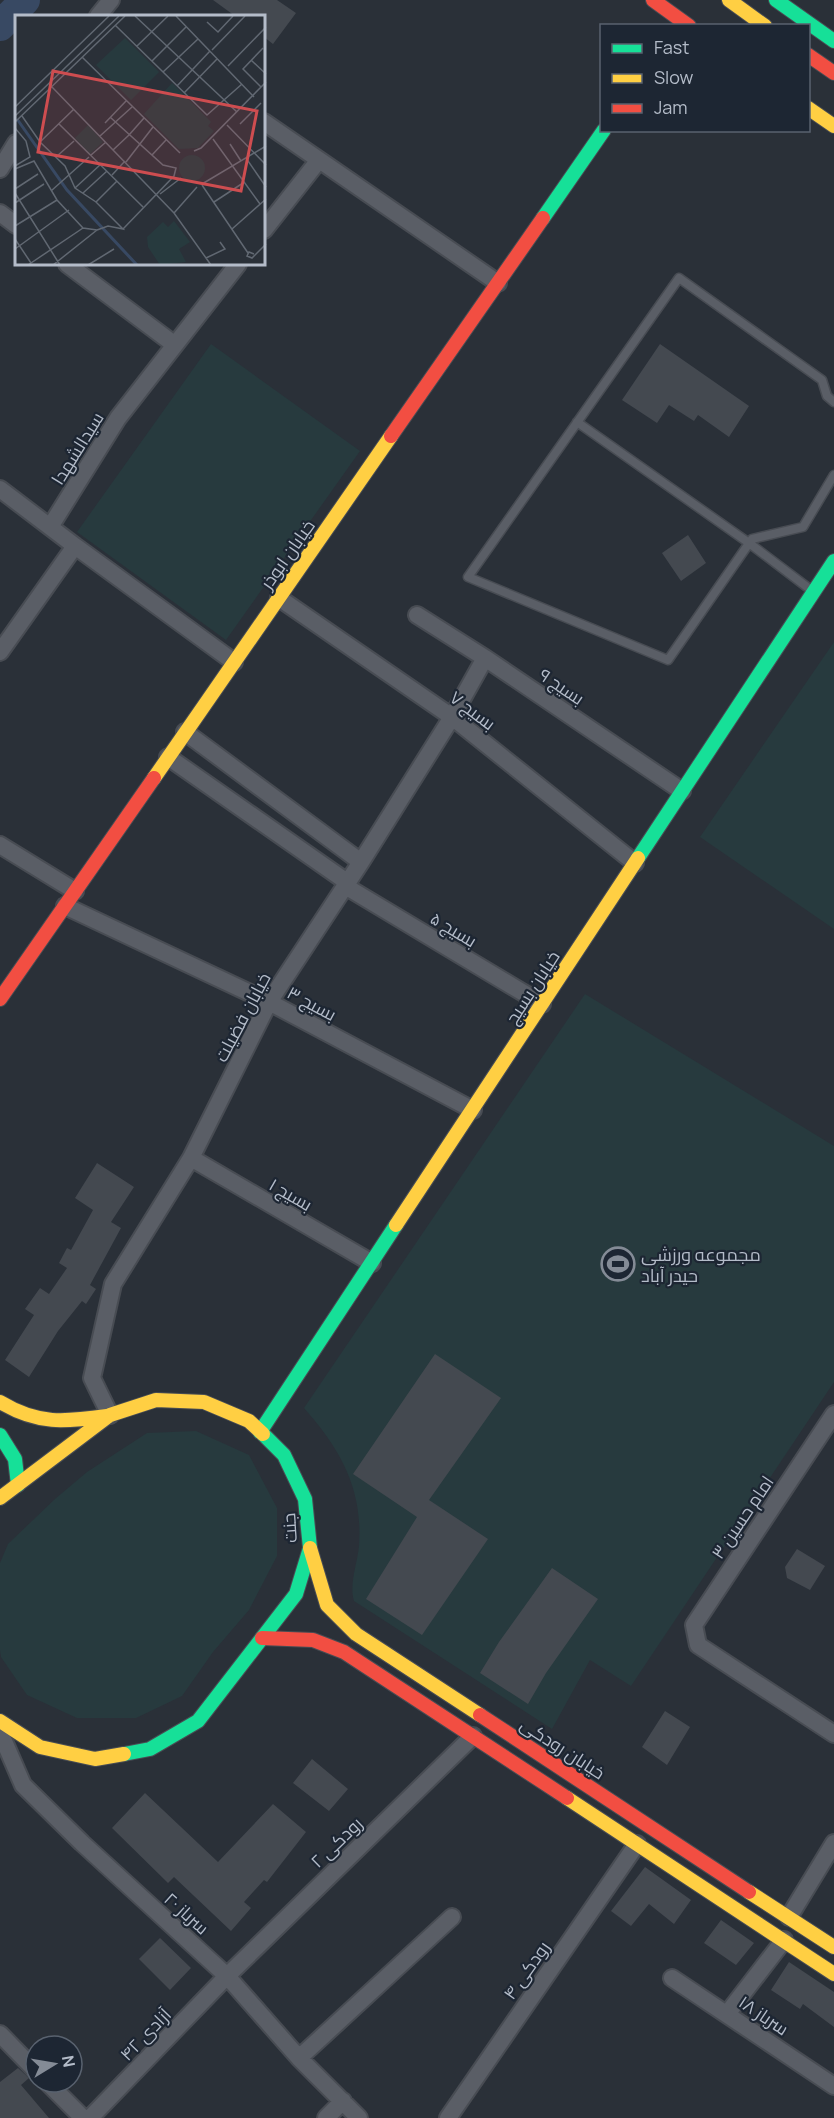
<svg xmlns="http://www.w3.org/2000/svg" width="834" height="2118" font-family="Manrope,Cairo,sans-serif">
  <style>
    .green { fill: #273a3e }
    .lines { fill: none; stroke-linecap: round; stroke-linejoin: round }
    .river { stroke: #384963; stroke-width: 30 }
    .building { fill: #444950 }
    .lane-casing { stroke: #484c53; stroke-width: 11 }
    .street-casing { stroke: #484c53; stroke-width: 20 }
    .fast-casing { stroke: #484c53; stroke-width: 16 }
    .slow-casing { stroke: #484c53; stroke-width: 16 }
    .jam-casing { stroke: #484c53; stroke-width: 16 }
    .lane { stroke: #5a5e66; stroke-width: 8 }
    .street { stroke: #5a5e66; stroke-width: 16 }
    .fast { stroke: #16e098; stroke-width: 14 }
    .slow { stroke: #ffcf43; stroke-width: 14 }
    .jam { stroke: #f24e42; stroke-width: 14 }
    .labels { text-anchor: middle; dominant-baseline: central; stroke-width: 4.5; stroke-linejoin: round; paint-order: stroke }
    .street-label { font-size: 18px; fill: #b4bcc9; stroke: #1d2633 }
    .poi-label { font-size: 18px; fill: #b4bcc9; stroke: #1d2633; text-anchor: start }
    .inset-river { fill: none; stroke: #384963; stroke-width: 3 }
    .inset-road { fill: none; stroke: #616872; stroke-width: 1.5 }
    .view { fill: #ce4d50; fill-opacity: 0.15; stroke: #ce4d50; stroke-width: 3 }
    .inset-edge { fill: none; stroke: #b4bcc9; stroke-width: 3 }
  </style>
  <rect width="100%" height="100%" fill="#2a3038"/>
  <path class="green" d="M 211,344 L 360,451 L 226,640 L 77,532 Z
    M 834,642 L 834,929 L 700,837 Z
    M 585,994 L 834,1146 L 834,1382 L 631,1686 L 590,1660 L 552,1729 L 354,1601 C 349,1584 357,1565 359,1546 C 363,1489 341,1450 304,1408 Z
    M 196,1431 L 249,1455 L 277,1508 L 277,1556 L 249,1610 L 213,1652 L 182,1696 L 136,1718 L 77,1718 L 27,1695 L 1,1657 L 0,1650 L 0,1563 L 8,1544 L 55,1499 L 87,1472 L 147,1433 Z"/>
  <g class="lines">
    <path class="river" d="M 0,26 L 25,0"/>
  </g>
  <path class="building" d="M 213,0 L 277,0 L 296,13 L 273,44 L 264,37 L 264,16 L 235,16 Z
    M 660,344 L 749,406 L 729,437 L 698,415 L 694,421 L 669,405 L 657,423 L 622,400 Z
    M 688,535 L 706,563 L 681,581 L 662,553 Z
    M 97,1163 L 134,1187 L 111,1222 L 121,1228 L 90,1285 L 96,1289 L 86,1304 L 82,1301 L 58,1331 L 29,1377 L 5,1360 L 34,1315 L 25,1309 L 40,1288 L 49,1294 L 67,1268 L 59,1263 L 67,1248 L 71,1250 L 93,1210 L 75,1198 Z
    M 435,1354 L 501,1398 L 429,1500 L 488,1539 L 422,1635 L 366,1599 L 417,1517 L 353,1474 Z
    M 797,1549 L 825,1566 L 810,1590 L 787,1578 L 785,1567 Z
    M 552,1568 L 598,1599 L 546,1673 L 528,1704 L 480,1673 L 499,1642 Z
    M 665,1711 L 690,1727 L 667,1765 L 642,1747 Z
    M 312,1759 L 348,1789 L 329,1811 L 293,1783 Z
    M 145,1793 L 218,1862 L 273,1804 L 306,1832 L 267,1882 L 264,1880 L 244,1902 L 251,1908 L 231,1931 L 174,1877 L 168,1883 L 112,1828 Z
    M 645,1867 L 691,1900 L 674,1924 L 649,1904 L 631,1926 L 611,1911 Z
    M 721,1920 L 754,1943 L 736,1965 L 704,1943 Z
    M 160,1938 L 191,1968 L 170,1990 L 139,1959 Z
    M 789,1962 L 834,1992 L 834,2027 L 803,2004 L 800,2009 L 771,1990 Z
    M 18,2068 L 29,2078 L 21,2085 L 49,2118 L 0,2118 L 0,2082 Z"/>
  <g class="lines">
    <defs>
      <path id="lane" d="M 834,402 L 827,396 L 822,380 L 679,278 L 468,577 L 668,660 L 752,539 L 803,527 L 834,475
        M 577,422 L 749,543 L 811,590"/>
      <path id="street" d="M 98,16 L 111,0
        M 264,122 L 498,283
        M 0,169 L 16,143
        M 0,213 L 16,225
        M 264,230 L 319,160
        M 67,264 L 175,345
        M 0,489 L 50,527
        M 75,546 L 234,662
        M 279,598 L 452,717 L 635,863
        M 417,615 L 485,658 L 682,791
        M 0,652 L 75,546 L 50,527 L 118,418 L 238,264
        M 185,732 L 361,862
        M 168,757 L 347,882
        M 0,845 L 75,891
        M 345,886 L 542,1004
        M 65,906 L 269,1002 L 473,1110
        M 191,1158 L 372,1263
        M 834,1414 L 694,1625 L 698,1645 L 834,1734
        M 110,1415 L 92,1378 L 113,1284 L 191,1158 L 269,1002 L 361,862 L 452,717 L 485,658
        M 0,1732 L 23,1785 L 82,1843 L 227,1976 L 299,2058 L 359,2118
        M 789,1917 L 834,1843
        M 672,1978 L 834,2086
        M 727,2014 L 784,1940
        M 0,2034 L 36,2071
        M 299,2058 L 452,1917
        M 47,2082 L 83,2118
        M 90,2118 L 227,1976 L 473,1736
        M 326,2118 L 343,2101
        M 448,2118 L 637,1844"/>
      <path id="fast" d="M 776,0 L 834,41
        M 543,218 L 604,130
        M 638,858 L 834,561
        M 260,1432 L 396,1225
        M 0,1435 L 15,1459 L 18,1485
        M 124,1754 L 150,1749 L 198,1721 L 296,1594 L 310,1548 L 305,1499 L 284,1455 L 263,1434"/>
      <path id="slow" d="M 729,0 L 765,26
        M 808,108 L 834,126
        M 154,778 L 391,436
        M 396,1225 L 638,858
        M 0,1402 C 38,1425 65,1422 107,1416
        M 0,1498 L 110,1415 L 156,1400 L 204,1402 L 249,1421 L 263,1434
        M 310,1548 L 327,1605 L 356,1634 L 480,1715
        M 0,1721 L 40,1747 L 95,1759 L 124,1754
        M 567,1798 L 834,1974
        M 749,1892 L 834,1947"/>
      <path id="jam" d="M 653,0 L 689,26
        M 808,55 L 834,73
        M 391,436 L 543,218
        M 0,999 L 154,778
        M 262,1638 L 313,1640 L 344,1652 L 567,1798
        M 480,1715 L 749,1892"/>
    </defs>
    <use href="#lane" class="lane-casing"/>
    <use href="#street" class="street-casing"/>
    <use href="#fast" class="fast-casing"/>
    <use href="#slow" class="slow-casing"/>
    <use href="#jam" class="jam-casing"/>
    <use href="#lane" class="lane"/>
    <use href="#street" class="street"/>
    <use href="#fast" class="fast"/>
    <use href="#slow" class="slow"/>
    <use href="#jam" class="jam"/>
  </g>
  <defs>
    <symbol id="stadium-ring" viewBox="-11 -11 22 22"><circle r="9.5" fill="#1d2633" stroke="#848b96" stroke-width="1.5"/><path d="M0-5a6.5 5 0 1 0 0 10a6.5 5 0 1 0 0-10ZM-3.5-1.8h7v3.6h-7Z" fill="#848b96"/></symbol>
  </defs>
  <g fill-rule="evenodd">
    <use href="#stadium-ring" x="599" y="1245" width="38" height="38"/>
  </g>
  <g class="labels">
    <g class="street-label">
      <text transform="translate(77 448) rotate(-58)">سیدالشهدا</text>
      <text transform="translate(287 554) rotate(-55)">خیابان ابوذر</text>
      <text transform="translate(562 686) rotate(34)">بسیج ۹</text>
      <text transform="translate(473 710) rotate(37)">بسیج ۷</text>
      <text transform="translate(454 929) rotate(31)">بسیج ۵</text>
      <text transform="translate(532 987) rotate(-57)">خیابان بسیج</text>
      <text transform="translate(312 1003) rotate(28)">بسیج ۳</text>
      <text transform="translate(242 1017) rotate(-62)">خیابان فضیلت</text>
      <text transform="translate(291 1194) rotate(30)">بسیج ۱</text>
      <text transform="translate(742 1517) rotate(-56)">امام حسین ۳</text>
      <text transform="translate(289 1528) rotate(-94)">جنت</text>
      <text transform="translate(563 1748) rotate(33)">خیابان رودکی</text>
      <text transform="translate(336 1842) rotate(-44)">رودکی ۲</text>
      <text transform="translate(187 1913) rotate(42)">سرباز ۲۰</text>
      <text transform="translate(526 1970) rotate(-55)">رودکی ۴</text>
      <text transform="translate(764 2015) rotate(34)">سرباز ۱۸</text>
      <text transform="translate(145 2034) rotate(-46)">آزادی ۴۲</text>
    </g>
    <g class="poi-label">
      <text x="641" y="1254">مجموعه ورزشی<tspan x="641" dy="21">حیدر آباد</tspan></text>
    </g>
  </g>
  <g transform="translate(15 15)">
    <rect width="250" height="250" fill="#2a3038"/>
    <path d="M 110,23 L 144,57 L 116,85 L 81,50 ZM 157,68 L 196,107 L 193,111 L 199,116 L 183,133 L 164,134 L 129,99 ZM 73,110 L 88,127 L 75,139 L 60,123 ZM164 153a13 13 0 1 1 26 0a13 13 0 1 1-26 0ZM 159,206 L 175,227 L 164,234 L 171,247 L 145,250 L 133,232 L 132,222 L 148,207 L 153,212 Z" fill="#273a3e"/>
    <path class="inset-river" d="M 2,104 L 52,175 L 122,250"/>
    <path class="inset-road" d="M 120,1 L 222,97M 161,1 L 239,82M 192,7 L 203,17 L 218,1M 100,10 L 192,100 L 227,69M 122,31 L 153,1M 197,35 L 230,1M 67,42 L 165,138M 236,45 L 251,59M 137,46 L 171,12M 213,51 L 251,12M 148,57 L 183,24M 162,71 L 195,36M 37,72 L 159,198 L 196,250M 246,72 L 228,54 L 248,33M 169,78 L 202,44M 0,92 L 94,1M 0,101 L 104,1M 7,101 L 25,127 L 50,151 L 60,173 L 81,187 L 108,214 L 93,211 L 82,215M 95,102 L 148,150 L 161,153 L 159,161 L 108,214M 0,107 L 110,1M 90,108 L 111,86M 44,109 L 128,192M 225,109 L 246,88M 212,110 L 251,150M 0,113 L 11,126 L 15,142 L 0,151M 114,120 L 129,103M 85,121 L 117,92M 198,124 L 245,189M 25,127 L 59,94M 215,129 L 226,146M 98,135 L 114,120M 179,136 L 186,133 L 251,67M 76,140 L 91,127M 137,140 L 151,125M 41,142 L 59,126M 231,143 L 251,172M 111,147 L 138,112M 0,154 L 19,146 L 42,185 L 68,213 L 82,215M 97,160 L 110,146M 187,169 L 251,131M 187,170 L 233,238M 60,173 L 86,149M 0,174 L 23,159M 36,176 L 74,142M 0,178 L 45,250M 68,178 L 92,156M 145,179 L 166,163M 81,187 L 102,166M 199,187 L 228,168M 0,188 L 29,169M 159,198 L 182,172M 0,211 L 42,185M 217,214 L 251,184M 0,224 L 16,248M 0,234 L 54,195M 239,239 L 234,237 L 232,241 L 237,243 L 251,229M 191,243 L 210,234 L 205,227M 13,250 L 68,213M 38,250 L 82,215M 73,250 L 99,234"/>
    <path class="view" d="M 38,56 L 242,96 L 226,176 L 23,137 Z"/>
    <rect width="250" height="250" class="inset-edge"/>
  </g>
  <rect x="600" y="24" width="210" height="108" fill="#1d2633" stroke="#59626f" stroke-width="1.5"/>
  <rect x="612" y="44" width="30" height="9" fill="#16e098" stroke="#59626f" stroke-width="1.5"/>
  <text x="654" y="54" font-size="18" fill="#b4bcc9">Fast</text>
  <rect x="612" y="74" width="30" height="9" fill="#ffcf43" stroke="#59626f" stroke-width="1.5"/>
  <text x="654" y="84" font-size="18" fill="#b4bcc9">Slow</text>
  <rect x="612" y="104" width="30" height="9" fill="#f24e42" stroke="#59626f" stroke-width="1.5"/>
  <text x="654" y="114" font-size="18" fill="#b4bcc9">Jam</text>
  <g transform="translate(54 2064) rotate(79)"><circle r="28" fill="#1d2633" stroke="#59626f" stroke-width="1.5"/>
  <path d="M0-4.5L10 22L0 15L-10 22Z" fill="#848b96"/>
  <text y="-9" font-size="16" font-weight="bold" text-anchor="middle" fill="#b4bcc9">N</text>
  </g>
</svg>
